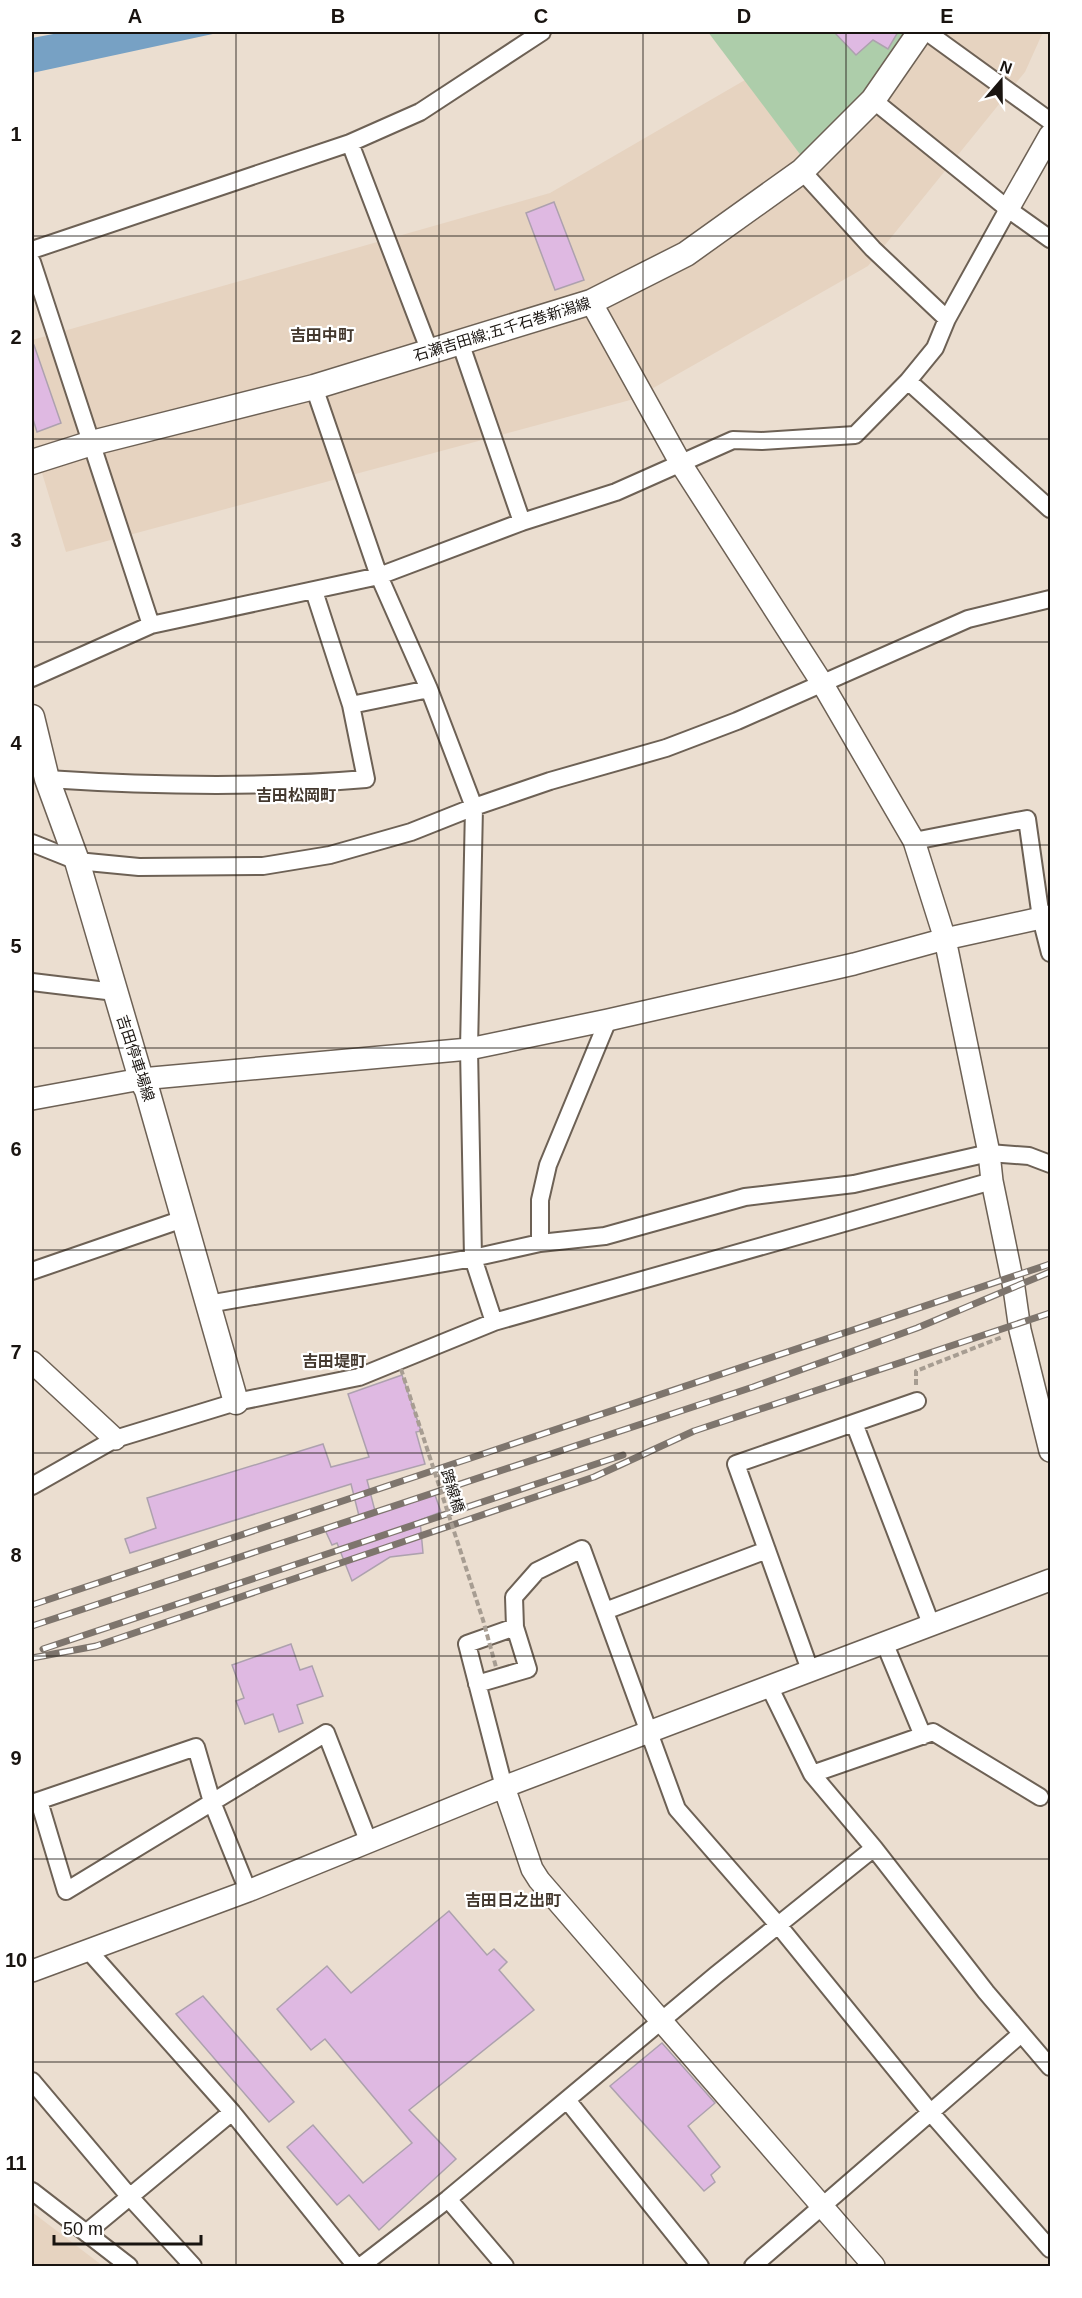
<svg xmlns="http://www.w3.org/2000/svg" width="1082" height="2298" font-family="Arial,'Noto Sans JP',sans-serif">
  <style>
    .built { fill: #e6d3c0 }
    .green { fill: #adcdaa }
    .water { fill: #77a1c4 }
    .building { fill: #dfb9e2; stroke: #ada1ae; stroke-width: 1.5 }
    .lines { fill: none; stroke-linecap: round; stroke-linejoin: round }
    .minor-casing { stroke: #6d6155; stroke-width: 20 }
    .tertiary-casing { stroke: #6d6155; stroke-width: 24 }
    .secondary-casing { stroke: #6d6155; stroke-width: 27 }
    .path { stroke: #a79d92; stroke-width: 4; stroke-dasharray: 6 3; stroke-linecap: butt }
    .minor { stroke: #fff; stroke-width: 16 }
    .tertiary { stroke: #fff; stroke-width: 21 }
    .secondary { stroke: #fff; stroke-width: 24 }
    .rail-casing { stroke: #7e756d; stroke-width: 7 }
    .rail { stroke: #fff; stroke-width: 4.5; stroke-dasharray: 14; stroke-linecap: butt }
    .path-bridge { stroke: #a79d92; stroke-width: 4; stroke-dasharray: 6 3; stroke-linecap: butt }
    .grid { fill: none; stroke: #191410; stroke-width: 1.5; stroke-opacity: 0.55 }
    .labels { text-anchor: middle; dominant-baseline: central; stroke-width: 4.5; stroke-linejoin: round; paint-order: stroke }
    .street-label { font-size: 15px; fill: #191410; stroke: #fff }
    .neighbourhood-label { font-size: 16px; font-weight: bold; fill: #43382e; stroke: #fff }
    .neatline { fill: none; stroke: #191410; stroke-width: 2 }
    .grid-label { font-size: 20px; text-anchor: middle; font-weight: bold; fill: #191410 }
  </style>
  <rect width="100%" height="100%" fill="#ebded0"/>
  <path class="built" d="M 906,32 L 1043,32 L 1025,72 L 868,266 L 634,399 L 66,552 L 32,440 L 32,340 L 550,193 L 745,80 L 802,157 Z
    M 32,2212 L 103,2266 L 32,2266 Z"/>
  <path class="green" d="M 708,32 L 906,32 L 865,93 L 802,157 Z"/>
  <path class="water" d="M 64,32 L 222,32 L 32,73 L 32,38 Z"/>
  <path class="building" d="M 834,32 L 898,32 L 888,49 L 873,40 L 856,55 Z
    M 554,202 L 584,280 L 555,290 L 526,213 Z
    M 32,345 L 34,345 L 61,423 L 37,432 L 32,416 Z
    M 402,1375 L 421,1431 L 416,1432 L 425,1464 L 367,1480 L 375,1511 L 434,1492 L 441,1512 L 420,1520 L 423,1553 L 390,1557 L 352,1581 L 337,1543 L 332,1545 L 325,1530 L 359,1516 L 351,1484 L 130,1553 L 125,1539 L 156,1528 L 147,1498 L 323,1444 L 331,1467 L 369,1457 L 348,1394 Z
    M 291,1644 L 300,1670 L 312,1666 L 323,1696 L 297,1705 L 303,1723 L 279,1732 L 273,1714 L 245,1724 L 236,1701 L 244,1698 L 232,1665 Z
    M 449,1911 L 487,1955 L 494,1949 L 507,1962 L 499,1970 L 534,2010 L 409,2110 L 456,2159 L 379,2230 L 349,2195 L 337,2205 L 287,2147 L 313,2125 L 363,2183 L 412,2143 L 325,2039 L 311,2050 L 277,2009 L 327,1966 L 351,1993 Z
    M 203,1996 L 294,2102 L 269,2122 L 176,2014 Z
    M 662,2043 L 715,2103 L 688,2126 L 720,2167 L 711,2175 L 715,2182 L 704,2191 L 610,2086 Z"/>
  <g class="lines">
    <defs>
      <path id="minor" d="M 927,32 L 1050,121
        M 873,100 L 1008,209 L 1050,239
        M 350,143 L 430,352
        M 802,171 L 873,249 L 947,319
        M 32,250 L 350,143 L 420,112 L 542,32
        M 32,262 L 151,625
        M 460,342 L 522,522
        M 908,381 L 1050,509
        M 314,387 L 379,576 L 429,689 L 474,807 L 469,1049 L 473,1258 L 494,1322
        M 32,678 L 151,625 L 379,576 L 522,522 L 616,492 L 733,440 L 762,441 L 855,435 L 908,381 L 935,348 L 947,319 L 1008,209
        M 351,705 L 429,689
        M 47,779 C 153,786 260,788 366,779 L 351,705 L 314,591
        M 914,841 L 1027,819 L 1041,918 L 1050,953
        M 32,843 L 77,861 L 139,867 L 263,866 L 330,855 L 411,832 L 474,807 L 550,781 L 666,748 L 737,721 L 968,619 L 1050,599
        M 32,982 L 115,992
        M 540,1243 L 540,1200 L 548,1165 L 608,1020
        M 32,1271 L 183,1219
        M 208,1304 L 473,1258 L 540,1243 L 605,1236 L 745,1197 L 854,1184 L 989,1153 L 1029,1156 L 1050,1164
        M 854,1423 L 931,1624
        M 32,1486 L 115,1439 L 236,1402 L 359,1377 L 494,1322 L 992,1181
        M 605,1611 L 767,1550
        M 515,1627 L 514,1597 L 537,1571 L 582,1549 L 677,1809 L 779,1926 L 931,2113 L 1050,2249
        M 884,1642 L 923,1736
        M 810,1670 L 736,1464 L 917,1401
        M 477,1684 L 528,1669 L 515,1627 L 467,1644 L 504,1787
        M 769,1686 L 812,1774 L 874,1848 L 986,1992 L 1050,2067
        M 812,1774 L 933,1732 L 1040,1797
        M 39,1801 L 66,1891 L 326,1733 L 369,1843
        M 32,1803 L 196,1747 L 212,1802 L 248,1891
        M 88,1950 L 232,2112 L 356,2266
        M 32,2081 L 129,2196 L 193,2266
        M 567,2100 L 700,2266
        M 32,2191 L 129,2266
        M 448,2199 L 505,2266
        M 86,2233 L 232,2112
        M 361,2266 L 448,2199 L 716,1975 L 874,1848
        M 753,2266 L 1021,2034"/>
      <path id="tertiary" d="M 1008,209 L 1050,135
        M 591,302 L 681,464 L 822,683 L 914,841 L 945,939 L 989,1153 L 992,1181 L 1014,1288 L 1020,1330 L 1050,1451
        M 32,1099 L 141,1079 L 469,1049 L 608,1020 L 854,964 L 945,939 L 1050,916
        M 32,1362 L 115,1439
        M 504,1787 L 532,1869 L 539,1880 L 874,2266
        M 32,1971 L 248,1891 L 501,1788 L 1050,1580"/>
      <path id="secondary" d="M 32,462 L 92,443 L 314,387 L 591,302 L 686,254 L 802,171 L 873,100 L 920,32
        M 32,717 L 47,779 L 77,861 L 141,1079 L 147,1090 L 236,1402"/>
    </defs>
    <use href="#minor" class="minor-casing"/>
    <use href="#tertiary" class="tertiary-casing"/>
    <use href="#secondary" class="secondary-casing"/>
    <path class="path" d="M 916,1385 L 916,1371 L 1002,1337"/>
    <use href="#minor" class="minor"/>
    <use href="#tertiary" class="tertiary"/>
    <use href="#secondary" class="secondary"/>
    <defs>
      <path id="rail" d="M 32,1605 L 1050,1264
        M 32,1626 L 753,1387 L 917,1328 L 1050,1272
        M 43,1649 L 623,1455
        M 32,1658 L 96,1646 L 594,1477 L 694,1431 L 1050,1313"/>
    </defs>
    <use href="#rail" class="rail-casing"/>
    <use href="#rail" class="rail"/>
    <path class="path-bridge" d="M 401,1369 L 483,1620 L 496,1667"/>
  </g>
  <path class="grid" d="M 236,32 L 236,2266M 439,32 L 439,2266M 643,32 L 643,2266M 846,32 L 846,2266M 32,236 L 1050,236M 32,439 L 1050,439M 32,642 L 1050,642M 32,845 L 1050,845M 32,1048 L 1050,1048M 32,1250 L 1050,1250M 32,1453 L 1050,1453M 32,1656 L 1050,1656M 32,1859 L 1050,1859M 32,2062 L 1050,2062"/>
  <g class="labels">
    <g class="street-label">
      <text transform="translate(502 329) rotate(-17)">石瀬吉田線;五千石巻新潟線</text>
      <text transform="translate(136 1058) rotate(72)">吉田停車場線</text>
      <text transform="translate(453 1491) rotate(72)">跨線橋</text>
    </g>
    <g class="neighbourhood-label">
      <text x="322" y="335">吉田中町</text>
      <text x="296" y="795">吉田松岡町</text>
      <text x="334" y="1361">吉田堤町</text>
      <text x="513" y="1900">吉田日之出町</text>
    </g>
  </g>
  <rect width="1082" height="2298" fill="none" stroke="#ffffff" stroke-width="66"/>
  <g transform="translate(1001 81) rotate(20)" stroke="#ffffff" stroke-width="4.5" paint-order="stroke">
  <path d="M0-4.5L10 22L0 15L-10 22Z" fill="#191410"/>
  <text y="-9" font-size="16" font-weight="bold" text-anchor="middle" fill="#191410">N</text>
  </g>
  <path d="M54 2235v9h147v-9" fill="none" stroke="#191410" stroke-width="3"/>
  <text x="63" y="2235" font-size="18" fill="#191410" stroke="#ffffff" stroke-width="4.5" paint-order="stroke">50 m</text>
  <rect x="33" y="33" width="1016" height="2232" class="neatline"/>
  <g class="grid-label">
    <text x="135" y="23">A</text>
    <text x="338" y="23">B</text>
    <text x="541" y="23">C</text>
    <text x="744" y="23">D</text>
    <text x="947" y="23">E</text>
    <text x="16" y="141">1</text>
    <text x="16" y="344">2</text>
    <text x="16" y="547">3</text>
    <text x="16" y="750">4</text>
    <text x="16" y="953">5</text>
    <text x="16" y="1156">6</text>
    <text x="16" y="1359">7</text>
    <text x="16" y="1562">8</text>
    <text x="16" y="1765">9</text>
    <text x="16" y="1967">10</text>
    <text x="16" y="2170">11</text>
  </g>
</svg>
